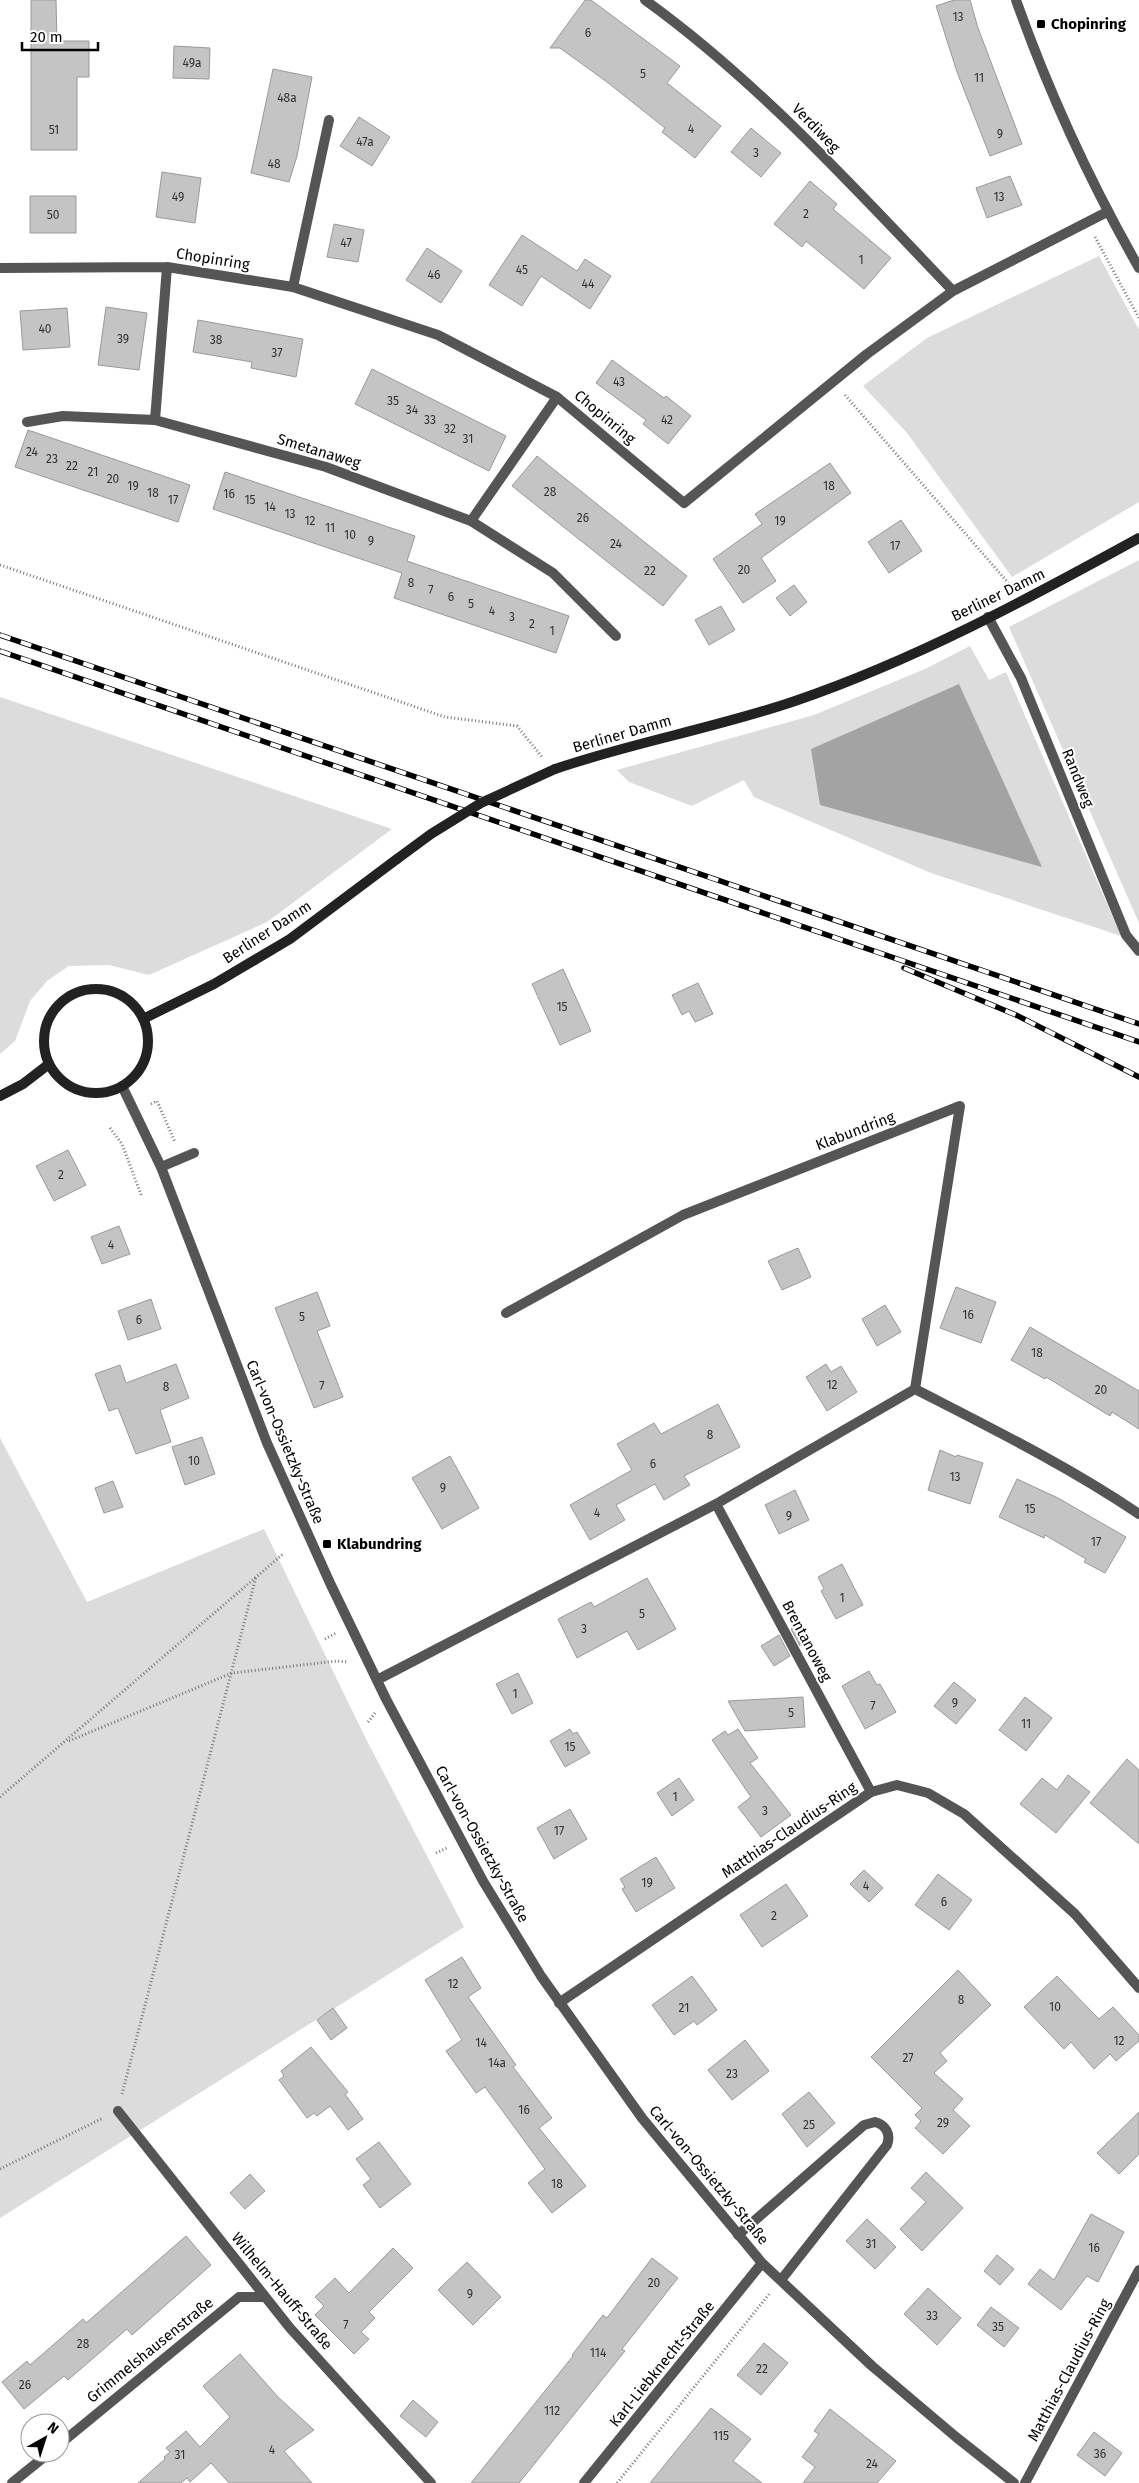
<svg xmlns="http://www.w3.org/2000/svg" width="1139" height="2483" font-family="'Fira Sans',sans-serif">
  <style>
    .green { fill: #dcdcdc }
    .water { fill: #a3a3a3 }
    .building { fill: #c4c4c4; stroke: #999 }
    .lines { fill: none; stroke-linecap: round; stroke-linejoin: round }
    .path { stroke: #777; stroke-width: 3; stroke-dasharray: 1 2.5; stroke-linecap: butt }
    .lane { stroke: #555; stroke-width: 10 }
    .street { stroke: #555; stroke-width: 10 }
    .secondary { stroke: #222; stroke-width: 10 }
    .rail-casing { stroke: #000; stroke-width: 5.5 }
    .rail { stroke: #fff; stroke-width: 4; stroke-dasharray: 11; stroke-linecap: butt }
    .secondary-bridge { stroke: #222; stroke-width: 10 }
    .poi-dot { fill: #000; stroke: #fff; stroke-width: 2 }
    .labels { text-anchor: middle; dominant-baseline: central; stroke-width: 4; stroke-linejoin: round; paint-order: stroke }
    .number-label { font-size: 12px; fill: #313131 }
    .poi-label { font-size: 15px; font-weight: bold; fill: #000; stroke: #fff; text-anchor: start }
    .street-label { font-size: 15px; fill: #000; stroke: #fff }
  </style>
  <rect width="100%" height="100%" fill="#fff"/>
  <path class="green" d="M 1099,256 L 1139,330 L 1139,502 L 1012,577 L 907,433 L 863,386 L 927,338 Z
    M 1139,560 L 1139,923 L 1009,627 Z
    M 970,646 L 989,680 L 1006,672 L 1121,936 L 931,873 L 754,797 L 744,780 L 692,806 L 629,782 L 617,770 L 814,715 L 925,669 Z
    M 0,697 L 392,829 L 267,922 L 149,975 L 109,965 L 69,966 L 47,981 L 30,1001 L 15,1041 L 0,1054 Z
    M 0,1438 L 87,1602 L 264,1529 L 364,1735 L 464,1927 L 0,2218 Z"/>
  <path class="water" d="M 959,684 L 1042,867 L 820,805 L 811,749 Z"/>
  <path class="building" d="M 31,0 L 56,0 L 57,41 L 89,41 L 89,77 L 77,77 L 77,150 L 31,150 Z
    M 585,0 L 591,0 L 680,66 L 667,83 L 721,126 L 695,158 L 662,132 L 665,128 L 607,82 L 560,48 L 550,48 Z
    M 954,0 L 970,0 L 978,28 L 1022,144 L 990,156 L 957,72 L 936,6 Z
    M 174,46 L 210,48 L 209,79 L 173,78 Z
    M 273,69 L 312,77 L 297,156 L 289,182 L 251,173 Z
    M 359,117 L 390,137 L 372,166 L 340,146 Z
    M 751,128 L 781,153 L 761,177 L 731,152 Z
    M 162,172 L 201,178 L 195,223 L 156,217 Z
    M 1010,176 L 1022,205 L 987,218 L 976,188 Z
    M 810,181 L 837,204 L 833,209 L 891,258 L 864,289 L 806,241 L 802,247 L 774,224 Z
    M 30,196 L 76,196 L 76,233 L 30,233 Z
    M 334,224 L 364,230 L 358,262 L 327,257 Z
    M 522,235 L 577,271 L 585,259 L 611,276 L 590,309 L 541,276 L 522,306 L 489,285 Z
    M 427,248 L 462,271 L 441,303 L 406,280 Z
    M 106,307 L 147,313 L 139,370 L 98,365 Z
    M 67,308 L 70,347 L 23,350 L 20,311 Z
    M 198,320 L 303,339 L 296,377 L 251,368 L 252,362 L 193,352 Z
    M 612,360 L 664,398 L 666,396 L 691,416 L 668,444 L 643,424 L 646,420 L 596,383 Z
    M 372,369 L 506,436 L 489,471 L 355,404 Z
    M 28,430 L 190,485 L 178,522 L 15,467 Z
    M 537,456 L 687,576 L 663,606 L 512,486 Z
    M 830,463 L 851,493 L 761,558 L 776,581 L 743,603 L 713,559 L 762,524 L 755,514 Z
    M 225,472 L 415,536 L 407,561 L 569,616 L 556,653 L 394,598 L 402,573 L 213,509 Z
    M 901,520 L 922,551 L 889,573 L 868,542 Z
    M 794,585 L 807,602 L 790,616 L 776,598 Z
    M 721,606 L 735,630 L 709,645 L 695,620 Z
    M 563,969 L 591,1031 L 560,1045 L 532,984 Z
    M 698,983 L 713,1014 L 695,1022 L 689,1011 L 682,1015 L 672,995 Z
    M 68,1150 L 86,1185 L 54,1201 L 36,1166 Z
    M 119,1226 L 130,1254 L 102,1264 L 91,1237 Z
    M 798,1248 L 811,1277 L 782,1290 L 768,1261 Z
    M 956,1287 L 996,1302 L 981,1343 L 940,1328 Z
    M 317,1292 L 330,1326 L 317,1331 L 343,1397 L 314,1408 L 275,1308 Z
    M 151,1299 L 161,1329 L 128,1340 L 118,1311 Z
    M 885,1305 L 901,1332 L 877,1346 L 862,1319 Z
    M 1030,1327 L 1139,1391 L 1139,1429 L 1112,1412 L 1110,1416 L 1046,1377 L 1045,1379 L 1011,1360 Z
    M 176,1364 L 189,1398 L 160,1410 L 171,1442 L 136,1454 L 118,1408 L 109,1411 L 95,1374 L 120,1365 L 126,1383 Z
    M 826,1364 L 831,1372 L 841,1366 L 857,1392 L 827,1411 L 806,1377 Z
    M 718,1404 L 740,1447 L 684,1476 L 690,1485 L 664,1500 L 655,1484 L 616,1505 L 625,1520 L 590,1540 L 570,1505 L 632,1470 L 617,1444 L 654,1423 L 661,1434 Z
    M 202,1437 L 215,1474 L 185,1485 L 172,1447 Z
    M 940,1450 L 956,1457 L 957,1455 L 983,1463 L 970,1504 L 928,1490 Z
    M 450,1456 L 479,1508 L 442,1529 L 412,1478 Z
    M 1017,1479 L 1058,1498 L 1126,1537 L 1105,1573 L 1084,1562 L 1086,1559 L 1045,1535 L 1044,1538 L 999,1517 Z
    M 113,1481 L 123,1507 L 104,1513 L 95,1488 Z
    M 795,1490 L 809,1520 L 779,1534 L 765,1505 Z
    M 842,1564 L 863,1605 L 836,1619 L 821,1591 L 824,1589 L 818,1577 Z
    M 647,1578 L 676,1629 L 638,1650 L 627,1631 L 577,1658 L 558,1619 L 591,1602 L 594,1607 Z
    M 799,1624 L 800,1646 L 791,1629 Z
    M 779,1635 L 790,1656 L 774,1666 L 761,1646 Z
    M 869,1671 L 877,1685 L 880,1684 L 896,1712 L 865,1729 L 842,1686 Z
    M 518,1673 L 533,1703 L 512,1714 L 496,1684 Z
    M 954,1682 L 976,1700 L 956,1724 L 934,1706 Z
    M 803,1697 L 805,1727 L 745,1731 L 728,1701 Z
    M 1025,1697 L 1052,1718 L 1026,1751 L 999,1730 Z
    M 570,1729 L 573,1734 L 577,1732 L 590,1753 L 565,1767 L 550,1741 Z
    M 738,1729 L 758,1758 L 750,1763 L 791,1815 L 761,1837 L 738,1807 L 751,1797 L 712,1740 L 725,1731 L 728,1735 Z
    M 1127,1759 L 1139,1770 L 1139,1844 L 1090,1803 Z
    M 1068,1775 L 1090,1792 L 1056,1833 L 1020,1804 L 1042,1778 L 1057,1790 Z
    M 679,1778 L 694,1800 L 672,1816 L 657,1793 Z
    M 570,1809 L 587,1839 L 554,1859 L 537,1828 Z
    M 656,1857 L 675,1888 L 636,1912 L 622,1889 L 625,1887 L 620,1879 Z
    M 864,1870 L 883,1888 L 869,1902 L 850,1884 Z
    M 938,1874 L 972,1900 L 949,1930 L 915,1905 Z
    M 786,1884 L 808,1916 L 762,1947 L 740,1915 Z
    M 462,1957 L 481,1988 L 468,1997 L 516,2065 L 513,2067 L 552,2118 L 539,2128 L 586,2186 L 552,2213 L 528,2183 L 545,2169 L 485,2087 L 476,2093 L 446,2051 L 462,2040 L 425,1980 Z
    M 958,1970 L 991,2005 L 940,2053 L 947,2061 L 934,2073 L 963,2099 L 953,2110 L 970,2126 L 943,2154 L 915,2128 L 921,2121 L 915,2115 L 922,2108 L 871,2057 Z
    M 692,1976 L 717,2010 L 697,2025 L 694,2021 L 674,2035 L 652,2005 Z
    M 1057,1976 L 1099,2019 L 1113,2007 L 1139,2035 L 1139,2041 L 1116,2061 L 1110,2054 L 1094,2069 L 1071,2042 L 1064,2049 L 1024,2007 Z
    M 333,2008 L 347,2028 L 331,2040 L 317,2020 Z
    M 745,2040 L 769,2071 L 732,2100 L 708,2070 Z
    M 311,2047 L 348,2092 L 345,2094 L 363,2119 L 348,2130 L 330,2106 L 317,2116 L 314,2113 L 307,2118 L 279,2080 L 284,2076 L 281,2071 Z
    M 809,2092 L 835,2123 L 807,2147 L 782,2114 Z
    M 1139,2112 L 1139,2154 L 1119,2174 L 1097,2153 Z
    M 379,2142 L 411,2184 L 380,2208 L 363,2185 L 371,2179 L 356,2159 Z
    M 926,2172 L 963,2208 L 922,2251 L 900,2229 L 926,2202 L 911,2188 Z
    M 250,2174 L 265,2191 L 245,2209 L 230,2193 Z
    M 1091,2214 L 1124,2232 L 1098,2282 L 1087,2276 L 1061,2310 L 1028,2284 L 1040,2269 L 1054,2280 Z
    M 867,2219 L 896,2247 L 875,2269 L 846,2241 Z
    M 186,2236 L 211,2265 L 132,2335 L 127,2329 L 68,2380 L 64,2376 L 24,2409 L 2,2382 L 27,2361 L 30,2365 L 83,2319 L 86,2323 Z
    M 393,2248 L 413,2268 L 369,2312 L 375,2318 L 361,2332 L 369,2339 L 354,2354 L 315,2315 L 324,2306 L 315,2297 L 335,2278 L 349,2293 Z
    M 997,2255 L 1014,2269 L 1000,2285 L 984,2271 Z
    M 652,2258 L 678,2278 L 622,2349 L 625,2351 L 519,2483 L 471,2483 L 573,2356 L 572,2355 L 603,2315 L 607,2318 Z
    M 467,2262 L 501,2297 L 473,2325 L 438,2290 Z
    M 928,2288 L 961,2318 L 937,2345 L 904,2314 Z
    M 991,2307 L 1019,2328 L 1004,2347 L 977,2325 Z
    M 764,2343 L 788,2363 L 761,2395 L 737,2375 Z
    M 240,2354 L 278,2397 L 314,2430 L 284,2451 L 312,2483 L 229,2483 L 211,2463 L 190,2482 L 187,2478 L 181,2483 L 138,2483 L 165,2459 L 164,2457 L 170,2452 L 166,2448 L 186,2431 L 200,2447 L 230,2417 L 203,2386 Z
    M 413,2400 L 438,2422 L 426,2437 L 400,2416 Z
    M 711,2408 L 751,2439 L 733,2461 L 762,2483 L 650,2483 Z
    M 830,2409 L 896,2461 L 877,2483 L 803,2483 L 815,2467 L 802,2457 L 819,2434 L 814,2431 Z
    M 1094,2432 L 1122,2453 L 1105,2476 L 1077,2455 Z"/>
  <g class="lines">
    <path class="path" d="M 1095,237 L 1139,318
      M 845,395 L 1010,585
      M 0,565 L 445,717 L 517,726 L 542,757
      M 151,1104 L 157,1101 L 175,1142
      M 110,1128 L 122,1144 L 142,1197
      M 325,1639 L 336,1633
      M 368,1722 L 375,1713
      M 69,1741 L 232,1673 L 337,1661 L 348,1662
      M 0,1797 L 283,1554
      M 436,1853 L 447,1848
      M 122,2094 L 256,1577
      M 0,2169 L 103,2118
      M 617,2483 L 770,2293"/>
    <path class="lane" d="M 293,287 L 329,120
      M 161,1167 L 194,1153
      M 506,1313 L 683,1215 L 960,1106 L 915,1389
      M 738,2235 L 864,2125 L 875,2122 C 886,2125 891,2134 887,2145 L 781,2280"/>
    <path class="street" d="M 645,0 C 760,83 855,189 953,291
      M 1016,0 C 1049,93 1090,182 1139,268
      M 0,268 L 167,267 L 293,287 L 438,335 L 557,397 L 684,503 L 867,354 L 953,291 L 1107,212
      M 155,420 L 167,267
      M 27,422 L 63,416 L 155,420 L 326,467 L 471,521 L 553,573 L 616,636
      M 471,521 L 557,397
      M 988,617 L 1021,678 L 1126,935 L 1139,951
      M 122,1086 L 161,1167 L 267,1443 L 330,1583 L 386,1699 L 483,1881 L 541,1976 L 642,2118 L 762,2263 L 872,2366 L 956,2437 L 1014,2483
      M 716,1504 L 871,1792
      M 377,1680 L 716,1504 L 915,1389 C 991,1428 1068,1466 1139,1514
      M 559,2003 L 871,1792 L 897,1785 L 928,1793 L 964,1814 L 1075,1914 L 1139,1988
      M 118,2111 L 290,2328 L 431,2483
      M 60,2444 L 239,2297 L 265,2297
      M 12,2483 L 49,2453
      M 584,2483 L 762,2263
      M 1025,2483 L 1139,2270"/>
    <path class="secondary" d="M 555,769 C 634,742 716,728 795,701 C 915,660 1028,599 1139,538
      M44 1041a52 52 0 1 1 104 0a52 52 0 1 1-104 0Z
      M 143,1019 L 214,984 L 290,939 L 397,859
      M 0,1096 L 23,1084 L 49,1064"/>
    <defs>
      <path id="rail" d="M 0,635 L 1139,1024
        M 0,651 L 1139,1042
        M 904,968 L 1016,1015 L 1139,1077"/>
    </defs>
    <use href="#rail" class="rail-casing"/>
    <use href="#rail" class="rail"/>
    <path class="secondary-bridge" d="M 397,859 L 431,834 L 481,803 L 555,769"/>
  </g>
  <g class="poi-dot">
    <rect x="1036" y="19" width="10" height="10" rx="2.5"/>
    <rect x="322" y="1539" width="10" height="10" rx="2.5"/>
  </g>
  <g class="labels">
    <g class="number-label">
      <text x="958" y="17">13</text>
      <text x="588" y="33">6</text>
      <text x="192" y="63">49a</text>
      <text x="643" y="74">5</text>
      <text x="979" y="78">11</text>
      <text x="287" y="98">48a</text>
      <text x="691" y="129">4</text>
      <text x="54" y="130">51</text>
      <text x="1000" y="134">9</text>
      <text x="365" y="142">47a</text>
      <text x="756" y="153">3</text>
      <text x="274" y="164">48</text>
      <text x="178" y="197">49</text>
      <text x="999" y="197">13</text>
      <text x="806" y="214">2</text>
      <text x="53" y="215">50</text>
      <text x="346" y="243">47</text>
      <text x="861" y="260">1</text>
      <text x="522" y="270">45</text>
      <text x="434" y="275">46</text>
      <text x="588" y="284">44</text>
      <text x="45" y="329">40</text>
      <text x="123" y="339">39</text>
      <text x="216" y="340">38</text>
      <text x="277" y="353">37</text>
      <text x="619" y="382">43</text>
      <text x="393" y="401">35</text>
      <text x="412" y="410">34</text>
      <text x="430" y="420">33</text>
      <text x="667" y="420">42</text>
      <text x="450" y="429">32</text>
      <text x="468" y="439">31</text>
      <text x="32" y="452">24</text>
      <text x="52" y="459">23</text>
      <text x="72" y="466">22</text>
      <text x="93" y="472">21</text>
      <text x="113" y="479">20</text>
      <text x="133" y="486">19</text>
      <text x="829" y="486">18</text>
      <text x="550" y="492">28</text>
      <text x="153" y="493">18</text>
      <text x="229" y="494">16</text>
      <text x="173" y="500">17</text>
      <text x="250" y="500">15</text>
      <text x="270" y="507">14</text>
      <text x="290" y="514">13</text>
      <text x="583" y="518">26</text>
      <text x="310" y="521">12</text>
      <text x="780" y="521">19</text>
      <text x="330" y="528">11</text>
      <text x="350" y="535">10</text>
      <text x="371" y="541">9</text>
      <text x="616" y="544">24</text>
      <text x="895" y="546">17</text>
      <text x="744" y="570">20</text>
      <text x="650" y="571">22</text>
      <text x="411" y="583">8</text>
      <text x="431" y="590">7</text>
      <text x="451" y="597">6</text>
      <text x="471" y="604">5</text>
      <text x="492" y="611">4</text>
      <text x="512" y="617">3</text>
      <text x="532" y="624">2</text>
      <text x="552" y="631">1</text>
      <text x="562" y="1007">15</text>
      <text x="61" y="1175">2</text>
      <text x="111" y="1245">4</text>
      <text x="968" y="1315">16</text>
      <text x="302" y="1317">5</text>
      <text x="139" y="1320">6</text>
      <text x="1037" y="1353">18</text>
      <text x="832" y="1385">12</text>
      <text x="322" y="1386">7</text>
      <text x="166" y="1387">8</text>
      <text x="1101" y="1390">20</text>
      <text x="710" y="1435">8</text>
      <text x="194" y="1461">10</text>
      <text x="653" y="1464">6</text>
      <text x="955" y="1477">13</text>
      <text x="443" y="1488">9</text>
      <text x="1030" y="1509">15</text>
      <text x="597" y="1513">4</text>
      <text x="789" y="1516">9</text>
      <text x="1096" y="1542">17</text>
      <text x="842" y="1598">1</text>
      <text x="642" y="1614">5</text>
      <text x="584" y="1629">3</text>
      <text x="515" y="1694">1</text>
      <text x="955" y="1703">9</text>
      <text x="873" y="1706">7</text>
      <text x="791" y="1713">5</text>
      <text x="1026" y="1724">11</text>
      <text x="570" y="1747">15</text>
      <text x="675" y="1797">1</text>
      <text x="765" y="1811">3</text>
      <text x="559" y="1831">17</text>
      <text x="647" y="1883">19</text>
      <text x="866" y="1886">4</text>
      <text x="944" y="1902">6</text>
      <text x="774" y="1916">2</text>
      <text x="453" y="1984">12</text>
      <text x="961" y="2000">8</text>
      <text x="1055" y="2007">10</text>
      <text x="684" y="2008">21</text>
      <text x="1119" y="2041">12</text>
      <text x="481" y="2043">14</text>
      <text x="908" y="2058">27</text>
      <text x="497" y="2063">14a</text>
      <text x="732" y="2074">23</text>
      <text x="524" y="2110">16</text>
      <text x="943" y="2123">29</text>
      <text x="809" y="2125">25</text>
      <text x="557" y="2184">18</text>
      <text x="871" y="2244">31</text>
      <text x="1094" y="2248">16</text>
      <text x="654" y="2283">20</text>
      <text x="470" y="2294">9</text>
      <text x="932" y="2316">33</text>
      <text x="346" y="2325">7</text>
      <text x="998" y="2327">35</text>
      <text x="83" y="2344">28</text>
      <text x="598" y="2353">114</text>
      <text x="762" y="2369">22</text>
      <text x="25" y="2385">26</text>
      <text x="552" y="2411">112</text>
      <text x="721" y="2436">115</text>
      <text x="272" y="2450">4</text>
      <text x="1100" y="2454">36</text>
      <text x="180" y="2455">31</text>
      <text x="872" y="2464">24</text>
    </g>
    <g class="poi-label">
      <text x="1051" y="24">Chopinring</text>
      <text x="337" y="1544">Klabundring</text>
    </g>
    <g class="street-label">
      <text transform="translate(816 128) rotate(46)">Verdiweg</text>
      <text transform="translate(213 259) rotate(9)">Chopinring</text>
      <text transform="translate(605 417) rotate(40)">Chopinring</text>
      <text transform="translate(319 451) rotate(17)">Smetanaweg</text>
      <text transform="translate(998 595) rotate(-26)">Berliner Damm</text>
      <text transform="translate(622 734) rotate(-16)">Berliner Damm</text>
      <text transform="translate(1078 778) rotate(68)">Randweg</text>
      <text transform="translate(267 932) rotate(-33)">Berliner Damm</text>
      <text transform="translate(855 1131) rotate(-21)">Klabundring</text>
      <text transform="translate(285 1442) rotate(67)">Carl-von-Ossietzky-Straße</text>
      <text transform="translate(807 1641) rotate(62)">Brentanoweg</text>
      <text transform="translate(789 1830) rotate(-34)">Matthias-Claudius-Ring</text>
      <text transform="translate(482 1844) rotate(61)">Carl-von-Ossietzky-Straße</text>
      <text transform="translate(709 2175) rotate(50)">Carl-von-Ossietzky-Straße</text>
      <text transform="translate(282 2291) rotate(50)">Wilhelm-Hauff-Straße</text>
      <text transform="translate(150 2350) rotate(-39)">Grimmelshausenstraße</text>
      <text transform="translate(662 2364) rotate(-51)">Karl-Liebknecht-Straße</text>
      <text transform="translate(1069 2370) rotate(-62)">Matthias-Claudius-Ring</text>
    </g>
  </g>
  <g transform="translate(45 2438) rotate(39)"><circle r="24" fill="#ffffff" stroke="#999999"/>
  <path d="M0-4L9 19L0 12L-9 19Z" fill="#000000"/>
  <text y="-8" font-size="14" font-weight="bold" text-anchor="middle" fill="#000000">N</text>
  </g>
  <path d="M22 42v8h76v-8" fill="none" stroke="#000000" stroke-width="2.5"/>
  <text x="30" y="42" font-size="15" fill="#000000" stroke="#ffffff" stroke-width="4" paint-order="stroke">20 m</text>
</svg>
